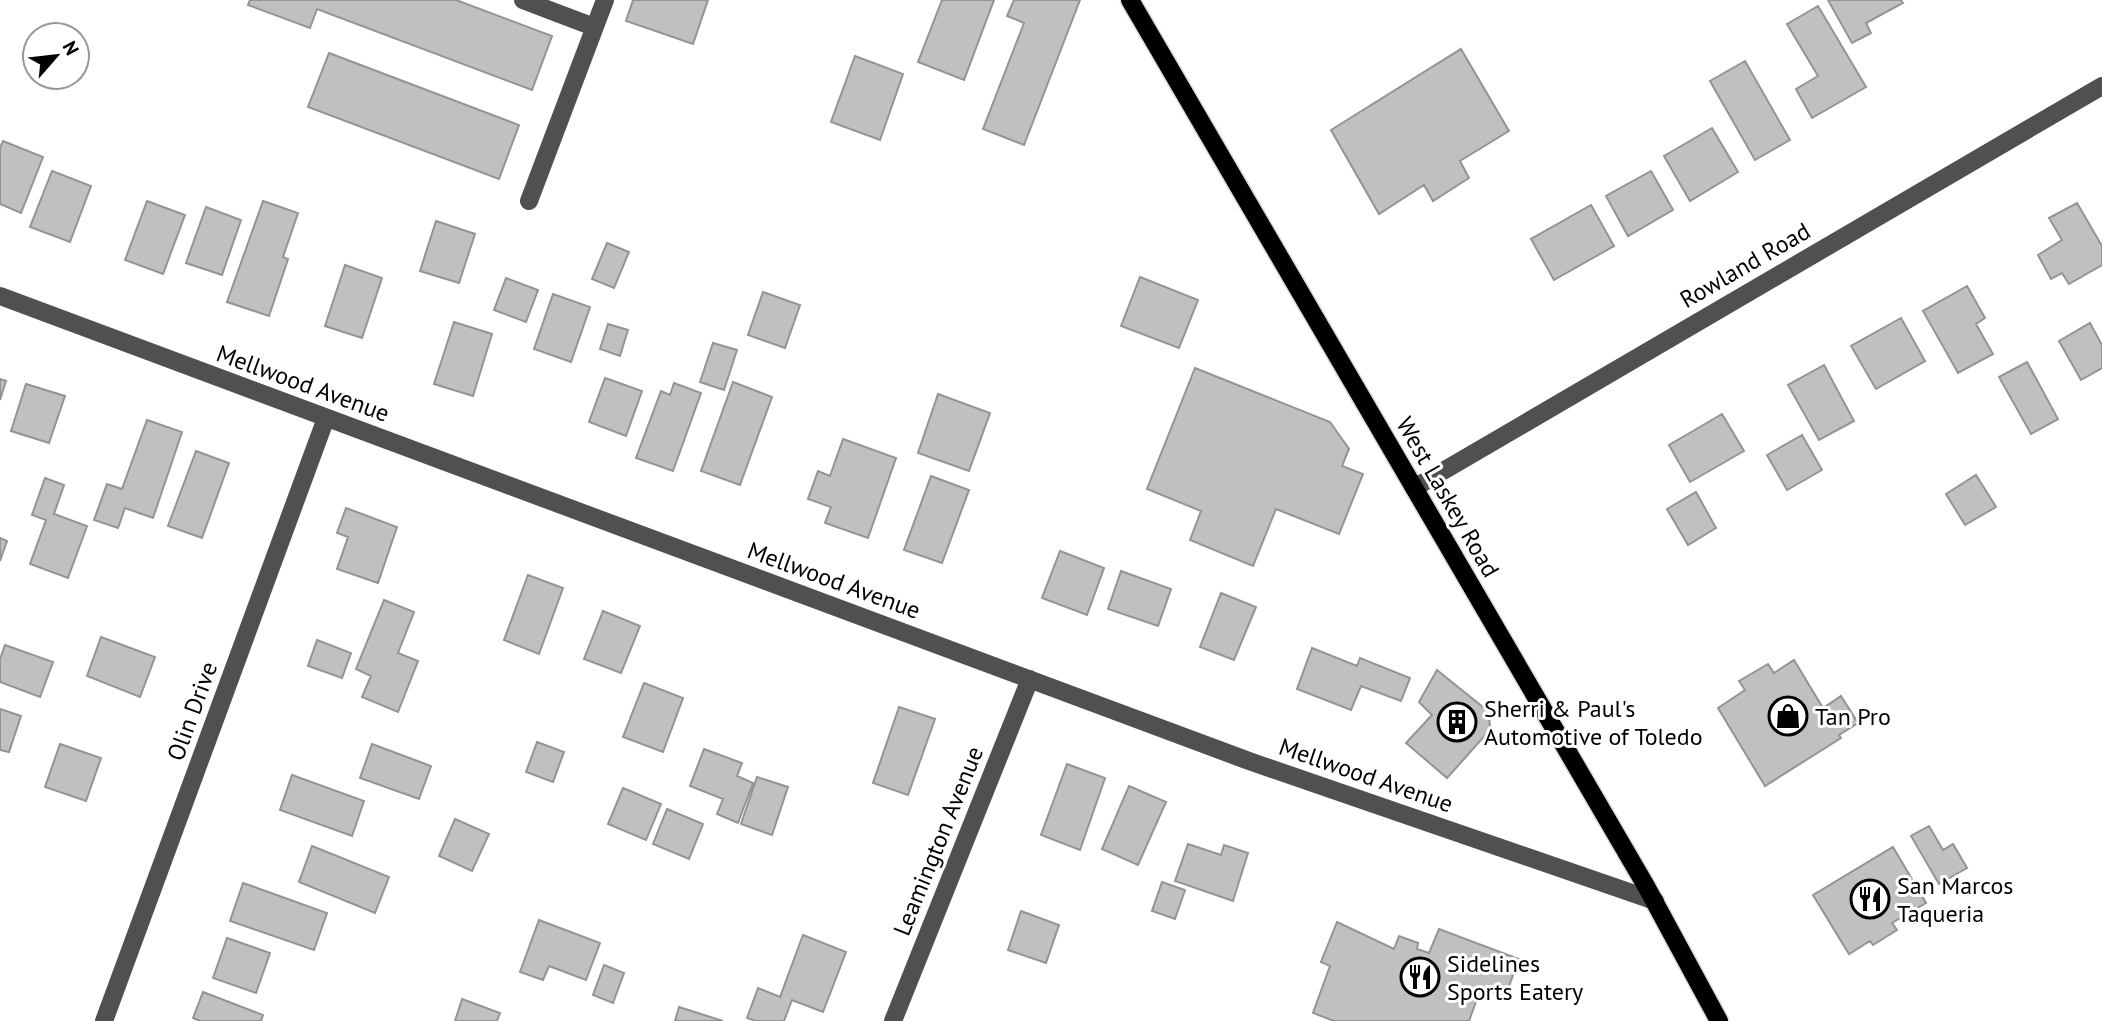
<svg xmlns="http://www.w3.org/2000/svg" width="2102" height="1021" font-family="'PT Sans',sans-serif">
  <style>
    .building { fill: #c0c0c0; stroke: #949494; stroke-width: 2 }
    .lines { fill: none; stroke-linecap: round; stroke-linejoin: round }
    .major-casing { stroke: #dbdbdb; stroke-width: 21 }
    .minor { stroke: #505050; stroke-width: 18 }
    .major { stroke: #000; stroke-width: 18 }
    .labels { text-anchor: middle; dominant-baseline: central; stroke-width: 6; stroke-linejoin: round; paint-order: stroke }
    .street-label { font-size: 24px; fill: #000; stroke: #fff }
    .poi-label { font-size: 24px; fill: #000; stroke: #fff; text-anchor: start }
  </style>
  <rect width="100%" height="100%" fill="#fff"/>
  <path class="building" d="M 250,0 L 456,0 L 552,36 L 532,90 L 317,9 L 310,28 L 248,5 Z
    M 633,0 L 708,0 L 693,44 L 626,21 Z
    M 942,0 L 994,0 L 964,80 L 918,62 Z
    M 1014,0 L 1080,0 L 1024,145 L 983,129 L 1024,23 L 1007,16 Z
    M 1828,0 L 1901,0 L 1903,3 L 1866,23 L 1871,33 L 1852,43 Z
    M 1818,6 L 1866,87 L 1812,118 L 1796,89 L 1818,76 L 1787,24 Z
    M 1461,49 L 1509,131 L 1460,161 L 1469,178 L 1433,201 L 1424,185 L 1379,214 L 1331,130 Z
    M 329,53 L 519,125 L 499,179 L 308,107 Z
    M 855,56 L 903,74 L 880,140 L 831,122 Z
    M 1745,61 L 1790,140 L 1755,160 L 1710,81 Z
    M 1712,128 L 1738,172 L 1690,201 L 1664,156 Z
    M 3,141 L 43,157 L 21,213 L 0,204 L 0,148 Z
    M 52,171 L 91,186 L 70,242 L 30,227 Z
    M 1651,171 L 1673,210 L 1628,236 L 1606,196 Z
    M 147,201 L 185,215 L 163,274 L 125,260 Z
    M 263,201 L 298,213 L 283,257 L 288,259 L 269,316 L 227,302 Z
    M 2077,203 L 2102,246 L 2102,265 L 2069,284 L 2062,273 L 2051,279 L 2038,255 L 2062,240 L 2049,218 Z
    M 1591,205 L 1614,246 L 1554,280 L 1531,239 Z
    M 206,207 L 241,220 L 222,275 L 186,263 Z
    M 436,221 L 475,234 L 459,283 L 420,271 Z
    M 607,243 L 629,252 L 614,288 L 592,279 Z
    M 345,265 L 382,278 L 362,338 L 325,326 Z
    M 1140,277 L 1198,300 L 1179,348 L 1121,326 Z
    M 506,278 L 538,290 L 526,322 L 494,310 Z
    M 1967,286 L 1985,318 L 1976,324 L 1993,354 L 1958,373 L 1923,311 Z
    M 763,292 L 800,305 L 785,348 L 748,335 Z
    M 553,294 L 590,307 L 571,362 L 534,349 Z
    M 1901,318 L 1925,361 L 1876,389 L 1851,346 Z
    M 454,322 L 492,334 L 473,396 L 434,384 Z
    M 2090,323 L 2102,345 L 2102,368 L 2081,380 L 2059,341 Z
    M 608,324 L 628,330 L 620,356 L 600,349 Z
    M 713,343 L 737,350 L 724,390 L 700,382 Z
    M 2027,362 L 2058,419 L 2031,434 L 1999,377 Z
    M 1824,365 L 1854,421 L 1819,440 L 1788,385 Z
    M 1195,368 L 1330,422 L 1349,449 L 1342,466 L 1363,474 L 1339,534 L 1276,509 L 1253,566 L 1190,540 L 1201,511 L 1147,489 Z
    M 605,378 L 642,391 L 626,436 L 589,422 Z
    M 0,379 L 6,381 L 0,400 Z
    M 733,382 L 772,397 L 740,485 L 701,471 Z
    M 674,383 L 701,393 L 673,471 L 636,458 L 661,391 L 670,395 Z
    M 26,384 L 65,396 L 49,443 L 11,431 Z
    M 938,394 L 990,413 L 969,471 L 918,453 Z
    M 1722,414 L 1744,451 L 1690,482 L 1669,445 Z
    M 147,420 L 182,432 L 153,518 L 125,508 L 118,528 L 94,520 L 107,484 L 122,489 Z
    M 1802,435 L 1822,470 L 1787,490 L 1767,455 Z
    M 843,439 L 896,458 L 868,538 L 825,523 L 831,507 L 808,499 L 818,471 L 830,476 Z
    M 196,451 L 229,463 L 202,538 L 168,526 Z
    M 1976,475 L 1996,507 L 1965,525 L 1946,494 Z
    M 931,476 L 969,490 L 942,563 L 904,550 Z
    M 45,478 L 64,485 L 54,514 L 87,526 L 68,578 L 30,564 L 46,520 L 32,515 Z
    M 1696,492 L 1716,528 L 1688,545 L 1667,509 Z
    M 346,508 L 397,527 L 378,583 L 337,569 L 348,537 L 337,533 Z
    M 0,538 L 7,541 L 0,561 Z
    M 1060,551 L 1104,568 L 1087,615 L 1042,598 Z
    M 1121,571 L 1171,589 L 1158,626 L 1108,609 Z
    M 528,575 L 563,588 L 539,654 L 504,640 Z
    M 1221,593 L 1256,607 L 1234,660 L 1200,647 Z
    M 384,600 L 414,612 L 398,653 L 418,661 L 398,712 L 362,697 L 371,676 L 356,669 Z
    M 603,611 L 640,626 L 621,673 L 584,659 Z
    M 101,637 L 155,657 L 140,697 L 87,676 Z
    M 317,640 L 351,653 L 342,678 L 308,666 Z
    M 5,645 L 53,662 L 40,697 L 0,682 L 0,659 Z
    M 1312,648 L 1357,666 L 1360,658 L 1410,678 L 1401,701 L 1361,686 L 1351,710 L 1297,689 Z
    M 1794,660 L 1823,708 L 1841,696 L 1858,723 L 1839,735 L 1841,738 L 1765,786 L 1718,708 L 1745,690 L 1739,681 L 1768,664 L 1774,673 Z
    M 1437,670 L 1489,712 L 1490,730 L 1447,778 L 1406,743 L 1432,715 L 1419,702 Z
    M 644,683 L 683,698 L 663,752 L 623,737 Z
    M 899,707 L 935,719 L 908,795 L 873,783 Z
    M 0,709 L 21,716 L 9,752 L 0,750 Z
    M 537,742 L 564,752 L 553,782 L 526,772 Z
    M 60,744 L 101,758 L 86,801 L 45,787 Z
    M 372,744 L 431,766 L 419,799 L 360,778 Z
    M 704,749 L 742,763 L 737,776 L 753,783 L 738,823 L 717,814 L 723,799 L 690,786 Z
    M 1067,764 L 1105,778 L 1080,850 L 1041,835 Z
    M 292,775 L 364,801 L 352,836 L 280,810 Z
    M 757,777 L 788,787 L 772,835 L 741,824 Z
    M 1129,786 L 1166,802 L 1138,865 L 1102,849 Z
    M 623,788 L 661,804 L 646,840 L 608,824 Z
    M 667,809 L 703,824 L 689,859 L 653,844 Z
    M 455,819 L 489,834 L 472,871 L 439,856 Z
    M 1929,826 L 1943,850 L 1953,844 L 1967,868 L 1939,884 L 1911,836 Z
    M 1188,844 L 1221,855 L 1224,845 L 1248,853 L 1233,901 L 1175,881 Z
    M 312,846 L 389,877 L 375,913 L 299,882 Z
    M 1893,847 L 1926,903 L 1892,923 L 1897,930 L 1873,945 L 1870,941 L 1849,954 L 1813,895 Z
    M 1162,882 L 1185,890 L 1175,919 L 1152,911 Z
    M 243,883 L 327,913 L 314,950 L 230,921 Z
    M 1021,911 L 1059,925 L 1046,963 L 1008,950 Z
    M 539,920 L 600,943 L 586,980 L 549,966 L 543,980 L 520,972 Z
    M 1337,922 L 1394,949 L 1399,936 L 1418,943 L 1417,949 L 1429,953 L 1439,929 L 1519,959 L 1505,997 L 1481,988 L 1469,1021 L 1334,1021 L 1313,1013 L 1330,966 L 1321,962 Z
    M 803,935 L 846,952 L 823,1012 L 792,1000 L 784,1021 L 756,1021 L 747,1018 L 758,988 L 780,997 Z
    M 227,938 L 270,953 L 256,993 L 213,978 Z
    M 604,965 L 624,973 L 613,1003 L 593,995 Z
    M 203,992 L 263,1015 L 261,1021 L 200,1021 L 193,1018 Z
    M 462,999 L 500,1013 L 497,1021 L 455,1021 Z
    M 679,1007 L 723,1021 L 675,1021 Z"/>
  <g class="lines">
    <defs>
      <path id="major" d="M 1130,0 L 1646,886 L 1719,1021"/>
    </defs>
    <use href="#major" class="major-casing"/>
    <path class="minor" d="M 523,0 L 594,27
      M 529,201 L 605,0
      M 0,296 L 1249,761 L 1655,901
      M 1414,488 L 2102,86
      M 104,1021 L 326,418
      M 893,1021 L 1030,679"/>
    <use href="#major" class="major"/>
  </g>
  <defs>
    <symbol id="shop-ring" viewBox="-11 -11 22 22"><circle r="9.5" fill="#fff" stroke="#000" stroke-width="1.5"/><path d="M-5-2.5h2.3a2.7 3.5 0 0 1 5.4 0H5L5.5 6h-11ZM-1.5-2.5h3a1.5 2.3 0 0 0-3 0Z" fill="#000"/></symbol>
    <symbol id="building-ring" viewBox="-11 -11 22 22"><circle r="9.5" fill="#fff" stroke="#000" stroke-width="1.5"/><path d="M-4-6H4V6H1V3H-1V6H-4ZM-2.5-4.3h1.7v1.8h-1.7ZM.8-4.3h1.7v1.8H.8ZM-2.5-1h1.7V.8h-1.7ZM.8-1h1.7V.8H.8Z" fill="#000"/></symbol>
    <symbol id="restaurant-ring" viewBox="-11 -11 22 22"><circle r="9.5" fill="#fff" stroke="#000" stroke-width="1.5"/><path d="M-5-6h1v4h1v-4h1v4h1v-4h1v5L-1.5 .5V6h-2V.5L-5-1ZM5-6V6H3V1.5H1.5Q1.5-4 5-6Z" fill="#000"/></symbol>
  </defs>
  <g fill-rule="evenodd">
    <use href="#shop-ring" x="1766" y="694" width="44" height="44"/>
    <use href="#building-ring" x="1435" y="700" width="44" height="44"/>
    <use href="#restaurant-ring" x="1848" y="877" width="44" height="44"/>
    <use href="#restaurant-ring" x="1398" y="955" width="44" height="44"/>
  </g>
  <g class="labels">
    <g class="street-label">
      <text transform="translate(1745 265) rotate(-30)">Rowland Road</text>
      <text transform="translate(303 383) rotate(20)">Mellwood Avenue</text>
      <text transform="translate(1448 497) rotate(60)">West Laskey Road</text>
      <text transform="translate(834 580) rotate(20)">Mellwood Avenue</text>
      <text transform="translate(192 711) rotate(-70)">Olin Drive</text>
      <text transform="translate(1366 775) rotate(19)">Mellwood Avenue</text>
      <text transform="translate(938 841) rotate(-68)">Leamington Avenue</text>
    </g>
    <g class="poi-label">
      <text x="1484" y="708">Sherri &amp; Paul's<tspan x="1484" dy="28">Automotive of Toledo</tspan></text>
      <text x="1815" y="716">Tan Pro</text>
      <text x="1897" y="885">San Marcos<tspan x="1897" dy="28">Taqueria</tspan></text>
      <text x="1447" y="963">Sidelines<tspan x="1447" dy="28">Sports Eatery</tspan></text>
    </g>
  </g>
  <g transform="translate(56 56) rotate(62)"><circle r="33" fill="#ffffff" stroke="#999999" stroke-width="2"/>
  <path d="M0-5L12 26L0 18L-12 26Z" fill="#000000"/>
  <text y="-10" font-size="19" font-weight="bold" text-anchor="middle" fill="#000000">N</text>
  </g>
</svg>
